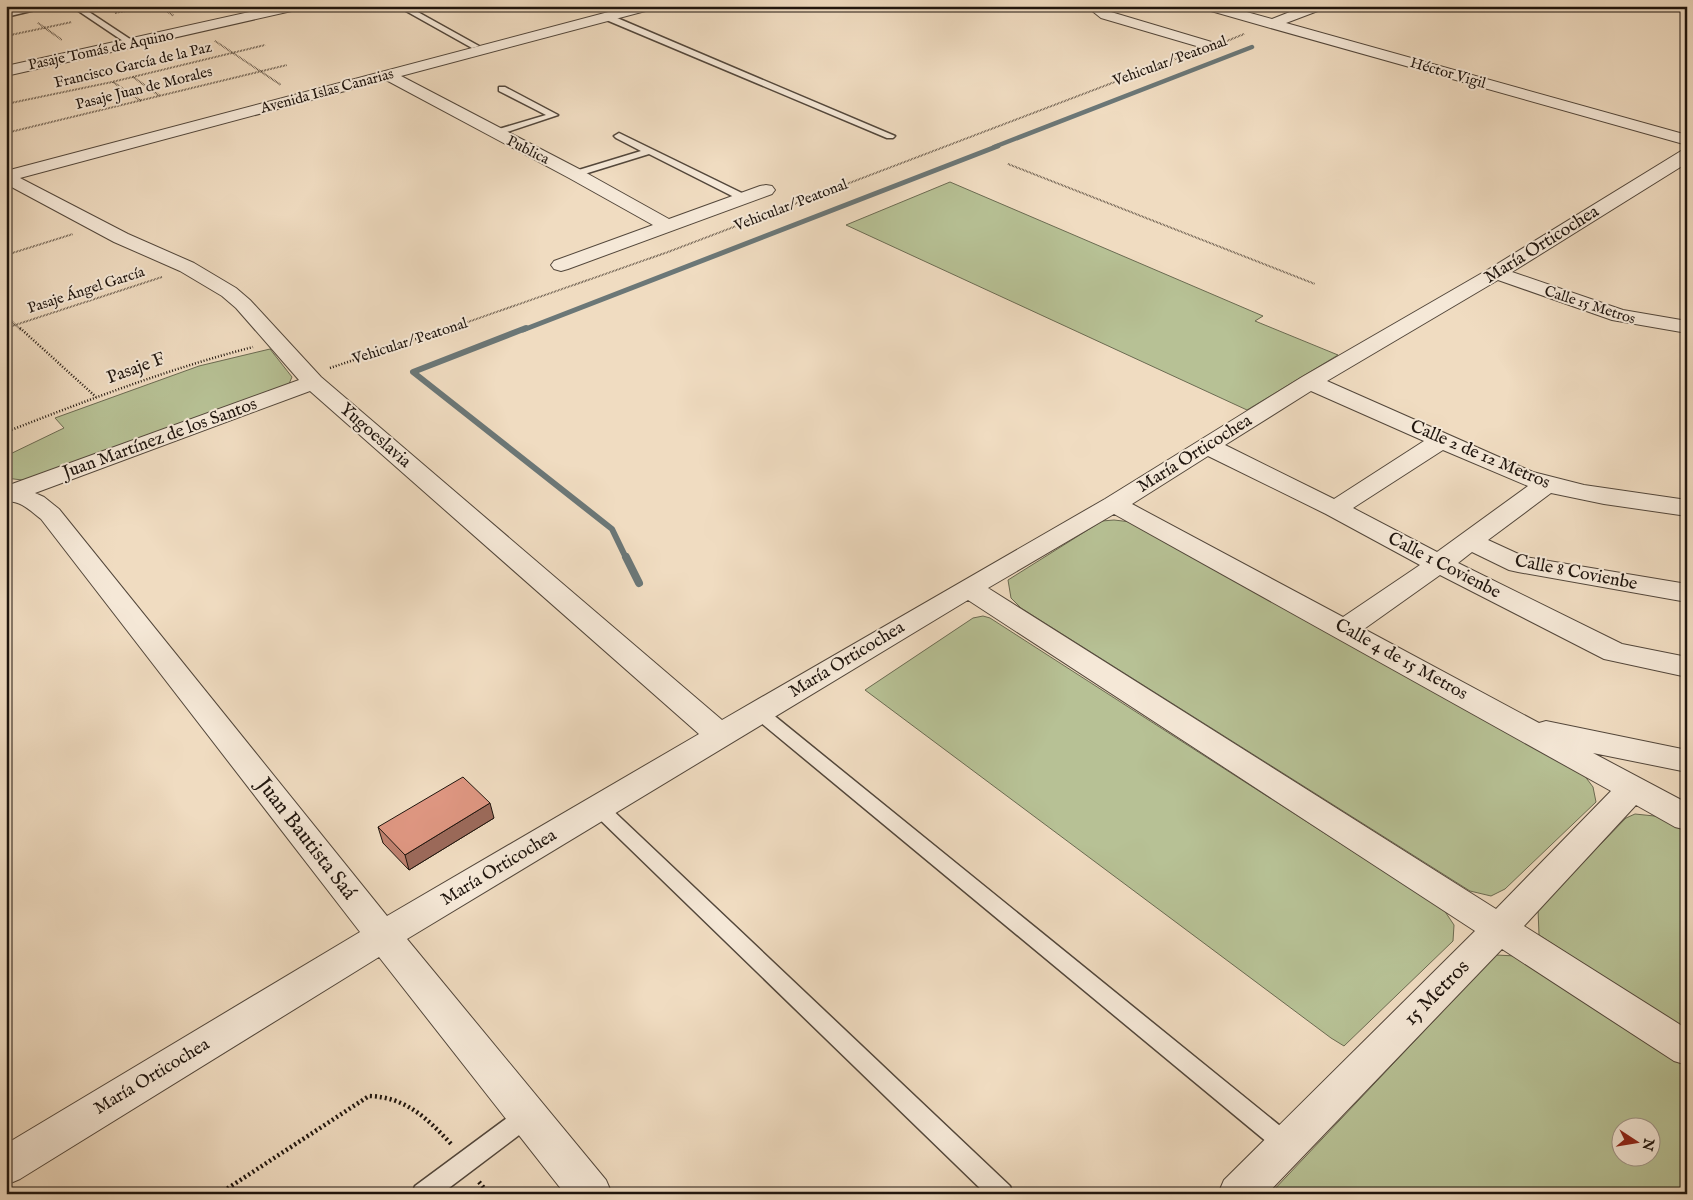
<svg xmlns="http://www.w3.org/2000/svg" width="1693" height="1200" font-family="'IM FELL English',serif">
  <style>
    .green { fill: #b7c195; stroke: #6b6b52; fill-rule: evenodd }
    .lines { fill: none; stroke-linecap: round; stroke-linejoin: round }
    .stream-far3 { stroke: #6b7777; stroke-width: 4.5 }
    .stream-far2 { stroke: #6b7777; stroke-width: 5 }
    .stream-far1 { stroke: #6b7777; stroke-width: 6 }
    .stream { stroke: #6b7777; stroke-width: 8 }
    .lane-casing { stroke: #53473b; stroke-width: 3 }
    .street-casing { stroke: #53473b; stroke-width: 2 }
    .path-far2 { stroke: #1f150e; stroke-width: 2; stroke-dasharray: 0.5 1; stroke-linecap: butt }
    .path-far1 { stroke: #1f150e; stroke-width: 2.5; stroke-dasharray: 1 2; stroke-linecap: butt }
    .path { stroke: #1f150e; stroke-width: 4.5; stroke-dasharray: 2 3; stroke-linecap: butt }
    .lane { fill: #f5e8d7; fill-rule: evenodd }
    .street { fill: #f5e8d7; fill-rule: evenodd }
    .wall { fill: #c08270; stroke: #1f150e }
    .shaded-wall { fill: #9c6a5b; stroke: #1f150e }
    .building { fill: #df9782; stroke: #1f150e }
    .labels { text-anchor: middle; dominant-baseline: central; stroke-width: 4; stroke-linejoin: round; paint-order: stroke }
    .far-street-label { font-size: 15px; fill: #1f150e; stroke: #f5e8d7 }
    .street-label { font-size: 18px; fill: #1f150e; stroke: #f5e8d7 }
    .near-street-label { font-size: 21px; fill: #1f150e; stroke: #f5e8d7 }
  </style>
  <rect width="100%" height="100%" fill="#f0dcc1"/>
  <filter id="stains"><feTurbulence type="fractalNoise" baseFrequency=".004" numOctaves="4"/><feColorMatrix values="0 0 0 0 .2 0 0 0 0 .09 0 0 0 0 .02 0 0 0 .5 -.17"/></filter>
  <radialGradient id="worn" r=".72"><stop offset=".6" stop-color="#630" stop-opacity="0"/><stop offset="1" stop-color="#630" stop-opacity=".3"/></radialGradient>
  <path class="green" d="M 950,182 L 1263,316 L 1255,321 L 1338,355 L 1247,410 L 846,225 Z
    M 270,349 L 292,377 L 288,386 L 30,481 L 6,478 L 6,456 L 64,428 L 55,418 L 199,366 Z
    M 1114,520 L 1131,522 L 1578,767 L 1593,787 L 1596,802 L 1505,889 L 1491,896 L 1470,891 L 1021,608 L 1011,598 L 1008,580 L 1102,521 Z
    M 983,616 L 990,618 L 1444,910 L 1454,925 L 1453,941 L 1344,1046 L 1331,1038 L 865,690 L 973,618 Z
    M 1635,814 L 1664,817 L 1687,827 L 1687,1031 L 1539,935 L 1538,909 L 1626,818 Z
    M 1496,955 L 1516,956 L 1687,1060 L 1687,1194 L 1270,1194 ZM 1620,1128 L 1650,1128 L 1650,1158 L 1620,1158 Z"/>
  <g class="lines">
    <path class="stream-far3" d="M 994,147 L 1252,47"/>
    <path class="stream-far2" d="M 523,330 L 998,146"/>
    <path class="stream-far1" d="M 526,328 L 413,372 L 612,529 L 626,558"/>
    <path class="stream" d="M 626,557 L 639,583"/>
    <defs>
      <path id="lane" d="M 36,6 L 52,6 L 6,17 L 6,13 Z
        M 71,6 L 80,6 L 136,43 L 129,45 Z
        M 397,6 L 407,6 L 479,46 L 472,48 Z
        M 604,15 L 610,15 L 895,136 L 893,138 L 887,138 L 604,19 Z
        M 499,87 L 505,87 L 558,115 L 498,135 L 492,135 L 492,131 L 546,115 L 499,91 Z
        M 619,133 L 748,196 L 749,198 L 748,200 L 740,200 L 649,154 L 578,176 L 572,176 L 572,172 L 641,151 L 616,138 L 614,136 Z
        M 760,707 L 766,709 L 1295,1138 L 1298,1145 L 1295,1152 L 1287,1155 L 1279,1152 L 754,717 L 752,713 L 754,709 Z
        M 599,801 L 605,803 L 1010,1186 L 1013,1194 L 986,1194 L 593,813 L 590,808 L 593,803 Z
        M 527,1106 L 535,1109 L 538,1116 L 535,1123 L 441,1194 L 412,1194 L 415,1186 L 519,1109 Z"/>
      <path id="street" d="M 276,6 L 303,6 L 296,10 L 6,76 L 6,66 Z
        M 631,6 L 655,6 L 653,9 L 401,76 L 581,170 L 669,219 L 760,186 L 766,185 L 772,186 L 775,190 L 772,194 L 568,269 L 561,271 L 554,269 L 551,265 L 554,261 L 653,225 L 569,178 L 386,80 L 20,178 L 128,234 L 194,263 L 236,288 L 250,300 L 321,377 L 722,720 L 1105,499 L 1302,377 L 1489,269 L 1681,151 L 1687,150 L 1687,163 L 1512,272 L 1623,310 L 1687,321 L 1687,333 L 1612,320 L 1498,280 L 1327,381 L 1533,472 L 1584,485 L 1687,500 L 1687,516 L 1604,504 L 1551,493 L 1488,540 L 1525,557 L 1687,584 L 1687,602 L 1518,572 L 1509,570 L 1472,552 L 1458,563 L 1622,644 L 1687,657 L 1687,677 L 1604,659 L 1440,575 L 1364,629 L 1539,723 L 1546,721 L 1687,750 L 1687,772 L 1593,753 L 1687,803 L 1687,830 L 1675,827 L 1636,805 L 1524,926 L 1687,1029 L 1687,1065 L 1674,1061 L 1502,949 L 1267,1194 L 1218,1194 L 1224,1180 L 1475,931 L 968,600 L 407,939 L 606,1180 L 612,1194 L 565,1194 L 379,957 L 20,1179 L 6,1185 L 6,1144 L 360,932 L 41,519 C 32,512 19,499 6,502 L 6,483 L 12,484 L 299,380 L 236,308 L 222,296 L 180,271 L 114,242 L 6,184 L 6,171 ZM 310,391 L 699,734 L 387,916 L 59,509 L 44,497 L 35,493 ZM 1311,391 L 1424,441 L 1334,499 L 1225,445 ZM 1443,450 L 1528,486 L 1437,552 L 1353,508 ZM 1208,456 L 1326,514 L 1420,565 L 1343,617 L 1132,504 ZM 1114,514 L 1611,791 L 1496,909 L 988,588 Z
        M 1086,6 L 1102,6 L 1111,12 L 1215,43 L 1217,46 L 1215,49 L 1210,50 L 1101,18 Z
        M 1202,6 L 1225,6 L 1272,19 L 1305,6 L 1325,6 L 1323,9 L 1286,23 L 1687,135 L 1687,145 L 1267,27 L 1204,9 Z"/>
    </defs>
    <use href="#lane" class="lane-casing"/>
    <use href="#street" class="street-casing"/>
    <path class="path-far2" d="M 159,6 L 174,16
      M 115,13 L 149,6
      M 38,23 L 62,40
      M 6,36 L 72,22
      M 215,41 L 281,85
      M 1227,41 L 1244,34
      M 133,77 L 160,96
      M 113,82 L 141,101
      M 6,104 L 112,82 L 265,45
      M 6,133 L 287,65
      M 1008,164 L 1315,284
      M 6,255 L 73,234
      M 6,316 L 21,330
      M 6,328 L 162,277
      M 445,330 L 668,252 L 1183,56"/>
    <path class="path-far1" d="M 20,328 L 96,397
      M 330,368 L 449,328
      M 6,432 C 88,400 168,369 253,347"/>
    <path class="path" d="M 479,1182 L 489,1194
      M 219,1194 L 369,1096 C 406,1097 428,1119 452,1145"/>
    <use href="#lane" class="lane"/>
    <use href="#street" class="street"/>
  </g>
  <path class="wall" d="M 494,818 L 409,870 L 383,843 L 378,827 Z"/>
  <path class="shaded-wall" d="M 490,803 L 494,818 L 409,870 L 405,855 Z"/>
  <path class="building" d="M 463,777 L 490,803 L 405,855 L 378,827 Z"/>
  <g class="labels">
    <g class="far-street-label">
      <text transform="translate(101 50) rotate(-12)">Pasaje Tomás de Aquino</text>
      <text transform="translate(1170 61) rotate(-20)">Vehicular/ Peatonal</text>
      <text transform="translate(133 65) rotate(-13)">Francisco García de la Paz</text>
      <text transform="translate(1448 73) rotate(16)">Héctor Vigil</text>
      <text transform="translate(144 88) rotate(-14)">Pasaje Juan de Morales</text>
      <text transform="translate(327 91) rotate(-15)">Avenida Islas Canarias</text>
      <text transform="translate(528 150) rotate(27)">Publica</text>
      <text transform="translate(791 205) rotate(-21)">Vehicular/ Peatonal</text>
      <text transform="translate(86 290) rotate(-18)">Pasaje Ángel García</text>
      <text transform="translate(1590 305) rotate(18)">Calle 15 Metros</text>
      <text transform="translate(410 341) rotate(-18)">Vehicular/ Peatonal</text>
    </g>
    <g class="street-label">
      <text transform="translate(1542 245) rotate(-32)">María Orticochea</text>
      <text transform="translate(136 369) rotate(-20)">Pasaje F</text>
      <text transform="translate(375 436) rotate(41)">Yugoeslavia</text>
      <text transform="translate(160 439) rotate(-20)">Juan Martínez de los Santos</text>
      <text transform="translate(1195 454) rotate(-32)">María Orticochea</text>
      <text transform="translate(1480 455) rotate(23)">Calle 2 de 12 Metros</text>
      <text transform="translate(1444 566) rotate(27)">Calle 1 Covienbe</text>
      <text transform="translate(1576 573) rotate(11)">Calle 8 Covienbe</text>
      <text transform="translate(847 660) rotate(-31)">María Orticochea</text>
      <text transform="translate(1401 660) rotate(29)">Calle 4 de 15 Metros</text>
      <text transform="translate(499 868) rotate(-31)">María Orticochea</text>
      <text transform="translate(152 1077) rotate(-31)">María Orticochea</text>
    </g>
    <g class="near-street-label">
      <text transform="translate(306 839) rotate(52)">Juan Bautista Saá</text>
      <text transform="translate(1437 993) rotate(-45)">15 Metros</text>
    </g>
  </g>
  <rect width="1693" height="1200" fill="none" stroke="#f0dcc1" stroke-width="25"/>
  <rect x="8" y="8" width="1678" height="1185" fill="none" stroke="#1f150e" stroke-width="2.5"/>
  <rect x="12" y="12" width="1668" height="1175" fill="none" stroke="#1f150e"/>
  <g transform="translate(1636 1142) rotate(102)"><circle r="24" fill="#f5e8d7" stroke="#9f9487"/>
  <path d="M0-4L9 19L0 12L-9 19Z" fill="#8f2418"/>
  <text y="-8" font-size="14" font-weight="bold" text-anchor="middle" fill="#1f150e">N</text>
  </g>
  <rect width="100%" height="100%" filter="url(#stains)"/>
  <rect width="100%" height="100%" fill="url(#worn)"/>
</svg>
